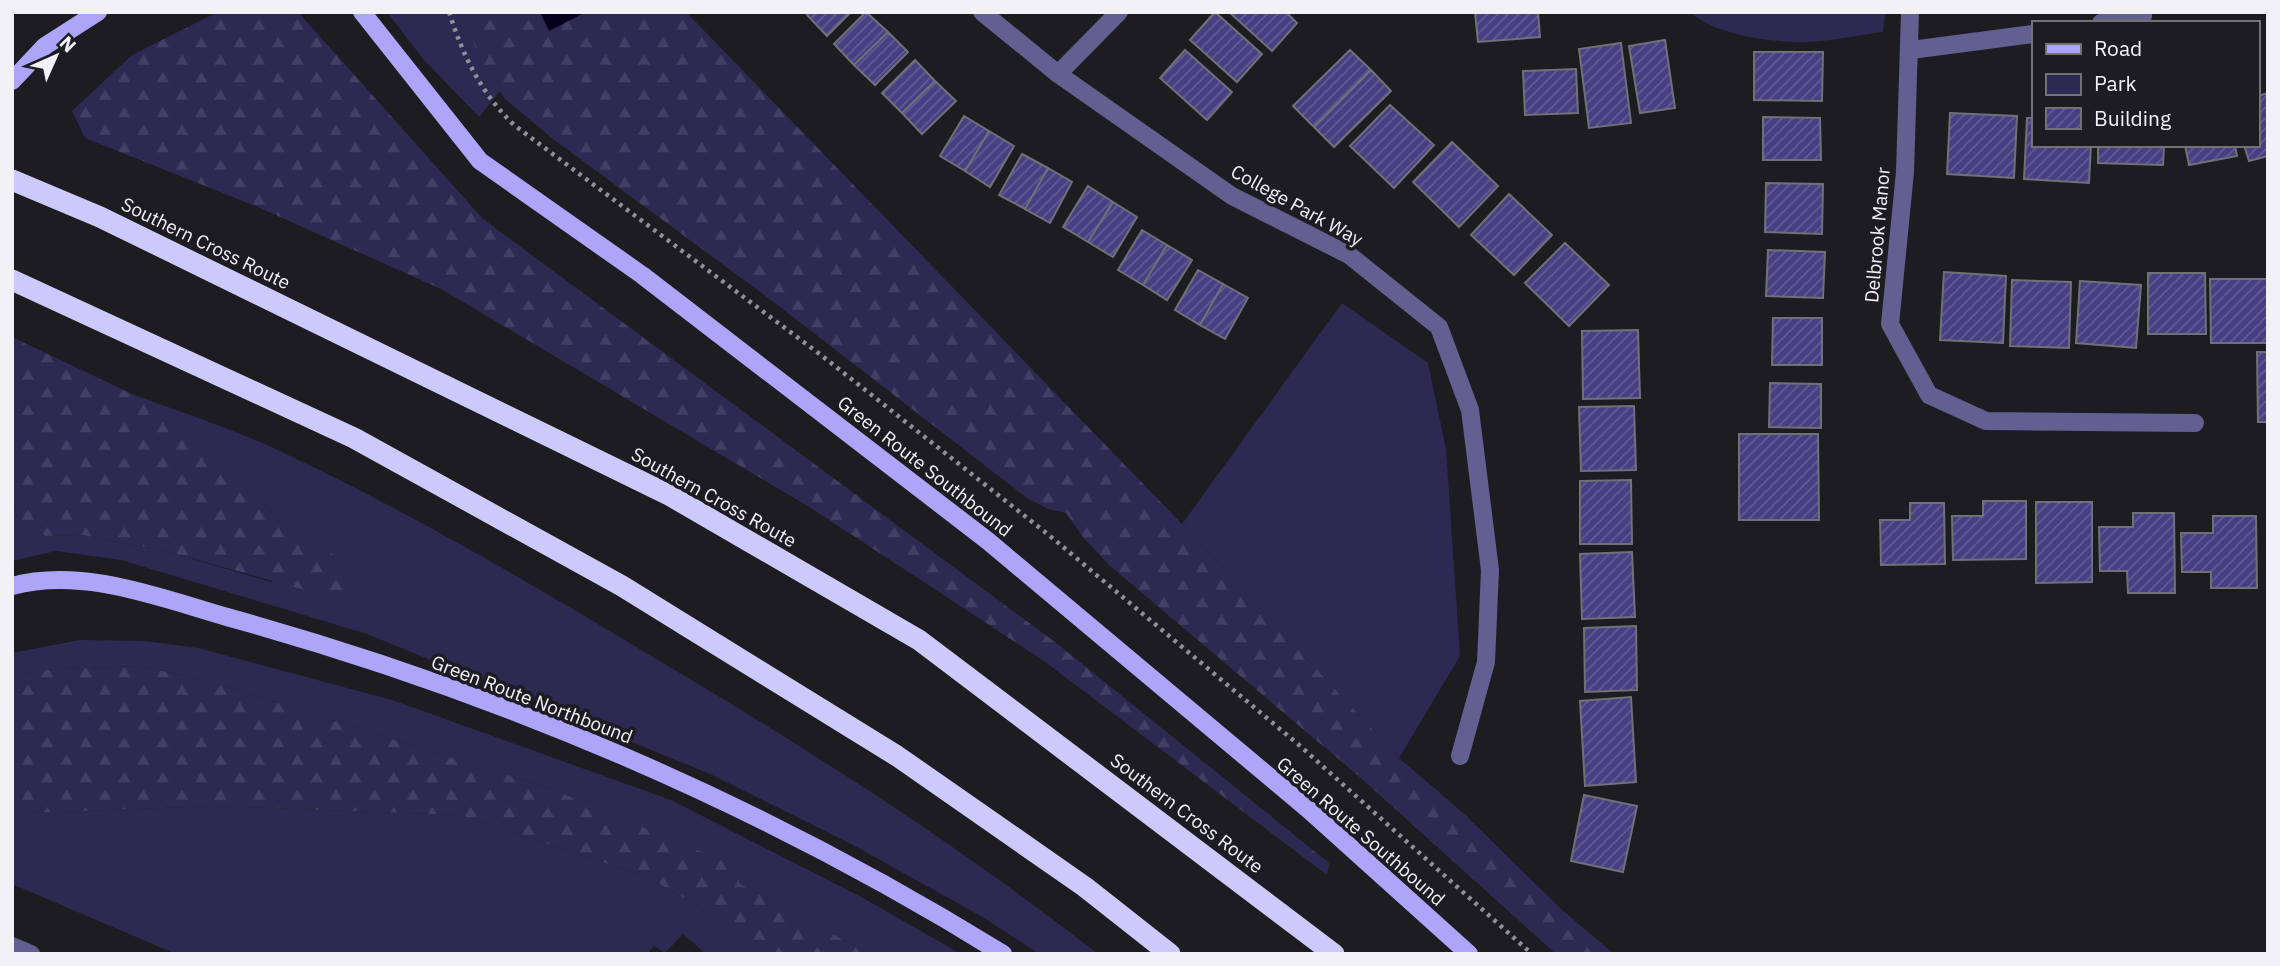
<svg xmlns="http://www.w3.org/2000/svg" width="2280" height="966" font-family="'IBM Plex Sans',sans-serif">
  <style>
    .green { fill: #2e2953 }
    .forest { fill: url(#forest-firs) }
    .water { fill: #05001b }
    .building { fill: url(#building-hatch); stroke: #707077; stroke-width: 2 }
    .lines { fill: none; stroke-linecap: round; stroke-linejoin: round }
    .path { stroke: #919195; stroke-width: 4.5; stroke-dasharray: 3.5 5; stroke-linecap: butt }
    .minor { stroke: #635f90; stroke-width: 18 }
    .major { stroke: #ada6f8; stroke-width: 18 }
    .highway { stroke: #cccafb; stroke-width: 21 }
    .labels { text-anchor: middle; dominant-baseline: central; stroke-width: 7; stroke-linejoin: round; paint-order: stroke }
    .street-label { font-size: 19px; fill: #f2f2f6; stroke: #1c1c21 }
  </style>
  <defs>
    <pattern id="forest-firs" width="22" height="20" patternUnits="userSpaceOnUse" patternTransform="scale(1.75)"><rect width="22" height="20" fill="#2e2953"/><path d="M5 1l3.5 6h-7zM16 11l3.5 6h-7z" fill="#423e64"/></pattern>
    <pattern id="building-hatch" width="6" height="6" patternUnits="userSpaceOnUse" patternTransform="scale(1.75)"><rect width="6" height="6" fill="#483f83"/><path d="M-1 1l2-2M0 6l6-6M5 7l2-2" fill="none" stroke="#635b95"/></pattern>
  </defs>
  <rect width="100%" height="100%" fill="#1c1c21"/>
  <path class="green" d="M 387,12 L 470,12 L 506,84 L 479,117 L 424,60 Z
    M 1691,12 L 1885,12 L 1883,32 C 1858,35 1832,41 1806,42 C 1776,43 1712,35 1691,12 Z
    M 1342,303 L 1428,363 L 1446,449 L 1460,656 L 1399,758 L 1182,524 Z
    M 132,394 C 183,413 236,430 284,453 C 414,514 540,589 663,663 C 813,752 960,846 1098,954 L 1040,954 L 979,915 L 853,845 L 710,774 L 367,634 L 121,560 L 56,551 L 12,561 L 12,494 L 17,517 L 45,536 L 82,535 L 165,551 L 271,582 L 335,556 L 271,511 L 206,441 Z
    M 80,640 L 145,641 L 198,648 L 392,700 L 671,800 L 865,899 L 961,954 L 869,954 L 739,883 L 552,789 L 211,682 L 140,666 L 37,670 L 12,681 L 12,653 Z
    M 213,806 L 460,815 L 647,877 L 693,903 L 762,954 L 706,954 L 683,934 L 665,953 L 654,946 L 647,954 L 176,954 L 12,884 L 12,818 L 29,813 Z"/>
  <path class="forest" d="M 218,12 L 298,12 L 483,219 L 1055,642 L 1329,863 L 1327,875 L 1044,661 L 811,508 L 443,290 L 258,207 L 85,138 L 72,111 L 132,55 Z
    M 462,12 L 686,12 L 1182,524 L 1399,758 L 1462,812 L 1561,909 L 1614,954 L 1556,954 L 1362,779 L 1109,565 L 1082,536 L 1066,513 L 1048,509 L 1027,498 L 775,303 L 553,139 L 505,99 L 483,67 Z
    M 12,337 L 132,394 L 206,441 L 271,511 L 335,556 L 346,575 L 341,600 L 165,551 L 82,535 L 45,536 L 17,517 L 12,494 Z
    M 140,666 L 211,682 L 552,789 L 738,867 L 739,883 L 869,954 L 762,954 L 693,903 L 647,877 L 460,815 L 213,806 L 29,813 L 12,818 L 12,681 L 37,670 Z"/>
  <path class="water" d="M 540,12 L 586,12 L 549,31 Z"/>
  <path class="building" d="M 810,12 L 851,12 L 827,36 L 807,15 Z
    M 866,12 L 888,32 L 854,65 L 834,44 Z
    M 1215,12 L 1262,54 L 1237,82 L 1190,40 Z
    M 1229,12 L 1286,12 L 1297,23 L 1272,51 Z
    M 1475,12 L 1538,12 L 1540,37 L 1478,42 Z
    M 888,32 L 908,52 L 875,85 L 854,65 Z
    M 1665,40 L 1675,108 L 1640,113 L 1629,46 Z
    M 1621,43 L 1631,123 L 1589,128 L 1579,49 Z
    M 1185,50 L 1232,92 L 1207,120 L 1160,78 Z
    M 1350,50 L 1371,70 L 1314,127 L 1293,106 Z
    M 1754,52 L 1823,52 L 1822,101 L 1754,100 Z
    M 915,60 L 935,81 L 902,113 L 882,93 Z
    M 1576,69 L 1578,113 L 1525,115 L 1523,71 Z
    M 1371,70 L 1391,91 L 1334,147 L 1314,127 Z
    M 935,81 L 956,101 L 922,134 L 902,113 Z
    M 2268,93 L 2268,156 L 2249,161 L 2244,145 L 2257,145 L 2257,96 Z
    M 1390,105 L 1434,145 L 1394,188 L 1350,146 Z
    M 1950,113 L 2017,116 L 2014,178 L 1947,174 Z
    M 964,116 L 989,131 L 965,171 L 940,156 Z
    M 1763,117 L 1820,118 L 1821,160 L 1763,160 Z
    M 2027,118 L 2033,118 L 2033,145 L 2091,145 L 2089,183 L 2024,179 Z
    M 989,131 L 1014,146 L 990,187 L 965,171 Z
    M 1452,142 L 1498,186 L 1459,227 L 1413,182 Z
    M 2098,145 L 2164,145 L 2163,165 L 2098,163 Z
    M 2185,145 L 2235,145 L 2237,156 L 2189,165 Z
    M 1022,154 L 1048,168 L 1025,209 L 999,195 Z
    M 1048,168 L 1072,182 L 1050,223 L 1025,209 Z
    M 1766,183 L 1823,184 L 1822,234 L 1765,232 Z
    M 1088,186 L 1113,202 L 1088,242 L 1063,227 Z
    M 1509,194 L 1552,235 L 1514,275 L 1471,235 Z
    M 1113,202 L 1137,217 L 1113,257 L 1088,242 Z
    M 1142,230 L 1167,245 L 1143,285 L 1118,270 Z
    M 1565,243 L 1609,285 L 1569,326 L 1525,283 Z
    M 1167,245 L 1192,260 L 1167,300 L 1143,285 Z
    M 1768,250 L 1825,252 L 1823,298 L 1766,296 Z
    M 1198,270 L 1223,284 L 1200,325 L 1175,310 Z
    M 1944,272 L 2006,276 L 2003,343 L 1940,340 Z
    M 2148,273 L 2205,273 L 2206,334 L 2148,334 Z
    M 2210,279 L 2268,279 L 2268,343 L 2211,343 Z
    M 2012,280 L 2071,282 L 2069,348 L 2010,346 Z
    M 2080,281 L 2141,285 L 2136,348 L 2076,343 Z
    M 1223,284 L 1248,298 L 1225,339 L 1200,325 Z
    M 1773,318 L 1822,318 L 1822,365 L 1772,365 Z
    M 1638,330 L 1640,398 L 1583,399 L 1582,331 Z
    M 2257,352 L 2268,352 L 2268,422 L 2258,422 Z
    M 1770,383 L 1821,384 L 1821,428 L 1769,427 Z
    M 1634,406 L 1636,470 L 1581,471 L 1579,407 Z
    M 1739,434 L 1818,434 L 1819,520 L 1739,520 Z
    M 1631,480 L 1632,544 L 1580,544 L 1580,481 Z
    M 1983,501 L 2026,501 L 2026,559 L 1953,560 L 1952,516 L 1983,516 Z
    M 2036,502 L 2092,502 L 2092,582 L 2036,583 Z
    M 1910,503 L 1944,503 L 1945,564 L 1881,565 L 1880,520 L 1910,520 Z
    M 2133,513 L 2174,513 L 2175,593 L 2128,593 L 2127,571 L 2100,571 L 2099,527 L 2133,527 Z
    M 2213,516 L 2256,516 L 2257,588 L 2211,588 L 2211,572 L 2182,572 L 2181,533 L 2213,533 Z
    M 1632,552 L 1635,617 L 1582,619 L 1580,554 Z
    M 1636,626 L 1637,690 L 1585,692 L 1584,628 Z
    M 1631,697 L 1636,782 L 1585,786 L 1580,701 Z
    M 1584,795 L 1637,806 L 1623,872 L 1571,861 Z"/>
  <g class="lines">
    <path class="path" d="M 449,12 C 463,56 481,93 514,125 L 821,355 L 1050,536 L 1299,745 L 1532,954"/>
    <path class="minor" d="M 982,12 L 1058,74 L 1232,196 L 1349,255 L 1439,327 L 1470,410 L 1490,570 L 1486,662 L 1460,756
      M 1910,12 L 1905,172 L 1890,324 L 1929,395 L 1986,421 L 2195,423
      M 2101,23 L 2143,16
      M 1911,50 L 2033,34
      M 1058,74 L 1119,12
      M 12,946 L 31,954"/>
    <path class="major" d="M 362,12 L 480,161 L 642,275 L 988,541 L 1309,810 L 1469,954
      M 12,81 L 45,46 L 98,12
      M 12,586 C 83,567 160,598 227,617 C 499,692 763,805 1003,954"/>
    <path class="highway" d="M 12,180 L 100,217 L 669,495 L 919,640 L 1334,954
      M 12,280 L 354,438 L 622,586 L 897,756 L 1085,887 L 1170,954"/>
  </g>
  <g class="labels">
    <g class="street-label">
      <text transform="translate(1297 205) rotate(29)">College Park Way</text>
      <text transform="translate(1877 235) rotate(-85)">Delbrook Manor</text>
      <text transform="translate(206 243) rotate(26)">Southern Cross Route</text>
      <text transform="translate(925 466) rotate(38)">Green Route Southbound</text>
      <text transform="translate(714 497) rotate(29)">Southern Cross Route</text>
      <text transform="translate(532 699) rotate(21)">Green Route Northbound</text>
      <text transform="translate(1187 813) rotate(37)">Southern Cross Route</text>
      <text transform="translate(1361 831) rotate(41)">Green Route Southbound</text>
    </g>
  </g>
  <rect width="2280" height="966" fill="none" stroke="#f2f2f6" stroke-width="28"/>
  <rect x="2032" y="21" width="228" height="126" fill="#1c1c21" stroke="#727276" stroke-width="2"/>
  <rect x="2046" y="44" width="35" height="10" fill="#ada6f8" stroke="#727276" stroke-width="2"/>
  <text x="2094" y="56" font-size="21" fill="#f2f2f6">Road</text>
  <rect x="2046" y="74" width="35" height="21" fill="#2e2953" stroke="#727276" stroke-width="2"/>
  <text x="2094" y="91" font-size="21" fill="#f2f2f6">Park</text>
  <rect x="2046" y="108" width="35" height="21" fill="url(#building-hatch)" stroke="#727276" stroke-width="2"/>
  <text x="2094" y="126" font-size="21" fill="#f2f2f6">Building</text>
  <g transform="translate(56 56) rotate(45)" stroke="#1c1c21" stroke-width="5" paint-order="stroke">
  <path d="M0-5L12 26L0 18L-12 26Z" fill="#f2f2f6"/>
  <text y="-10" font-size="19" font-weight="bold" text-anchor="middle" fill="#f2f2f6">N</text>
  </g>
</svg>
